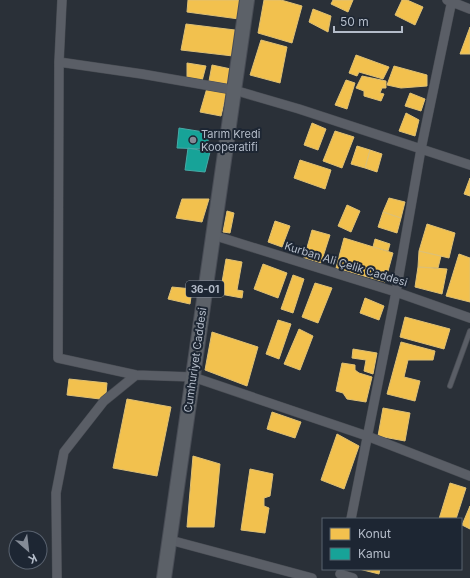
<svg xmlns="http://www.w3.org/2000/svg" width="470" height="578" font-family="Inter,sans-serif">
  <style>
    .homes { fill: #f2c14e; stroke: #dfc073 }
    .public { fill: #17a398; stroke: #46aaa7 }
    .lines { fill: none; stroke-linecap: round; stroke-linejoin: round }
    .lane-casing { stroke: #484c53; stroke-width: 6 }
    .street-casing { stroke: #484c53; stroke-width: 10 }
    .primary-casing { stroke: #484c55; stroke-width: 16 }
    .lane { stroke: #5a5e66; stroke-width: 4.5 }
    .street { stroke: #5a5e66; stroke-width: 9 }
    .primary { stroke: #5c6168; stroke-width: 14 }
    .poi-dot { fill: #848b96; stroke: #1d2633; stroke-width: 1.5 }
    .labels { text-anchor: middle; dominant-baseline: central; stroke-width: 4; stroke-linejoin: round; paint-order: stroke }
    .shield { fill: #1d2633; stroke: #878f9c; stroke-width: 1 }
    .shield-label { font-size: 10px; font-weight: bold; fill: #b4bcc9 }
    .poi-label { font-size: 11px; fill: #b4bcc9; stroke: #1d2633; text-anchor: start }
    .street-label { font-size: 11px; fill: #b4bcc9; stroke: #1d2633 }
  </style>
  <rect width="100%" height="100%" fill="#2a3038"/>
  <path class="homes" d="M 188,0 L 241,0 L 239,19 L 187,12 Z
    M 264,0 L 281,0 L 302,6 L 292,43 L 258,33 Z
    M 333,0 L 353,0 L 348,12 L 331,4 Z
    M 402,0 L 407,0 L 423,7 L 415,25 L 395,15 Z
    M 313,9 L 331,16 L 328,32 L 309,22 Z
    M 186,24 L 235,30 L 233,56 L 181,50 Z
    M 470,27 L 470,54 L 460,54 Z
    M 261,40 L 287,47 L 280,83 L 250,75 Z
    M 356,55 L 389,67 L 383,79 L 359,72 L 357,76 L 349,73 Z
    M 187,63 L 206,66 L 202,81 L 187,78 Z
    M 212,65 L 231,69 L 227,84 L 209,81 Z
    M 394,66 L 427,75 L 427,86 L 401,88 L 387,85 Z
    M 362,76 L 386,81 L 386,88 L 382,88 L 380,93 L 384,94 L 381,101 L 364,96 L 364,91 L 356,88 Z
    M 346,80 L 355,83 L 347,109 L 335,105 Z
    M 207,88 L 227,91 L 221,116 L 200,112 Z
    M 410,93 L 425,99 L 421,111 L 405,106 Z
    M 406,113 L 419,120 L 415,136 L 399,131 Z
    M 312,123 L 326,129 L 318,150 L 304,145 Z
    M 335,131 L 354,137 L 342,168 L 323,161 Z
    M 357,146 L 370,150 L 365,168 L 351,164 Z
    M 370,150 L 382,154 L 377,172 L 365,168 Z
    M 300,160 L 331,170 L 325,189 L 294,178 Z
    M 470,178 L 470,196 L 464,194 Z
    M 389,198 L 405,202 L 401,218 L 383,212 Z
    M 182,199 L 209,199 L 202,222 L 176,218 Z
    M 347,205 L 360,211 L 351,232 L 338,226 Z
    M 227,211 L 234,213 L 230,233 L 223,232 Z
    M 383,212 L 401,218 L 397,233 L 378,227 Z
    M 275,221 L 290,226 L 282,247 L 268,242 Z
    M 427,224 L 455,233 L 449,258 L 419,251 Z
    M 312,230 L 330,235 L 321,263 L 304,258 Z
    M 344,238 L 393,253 L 385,282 L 336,268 Z
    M 375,239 L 390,244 L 388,251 L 373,247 Z
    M 419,251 L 441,256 L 438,268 L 418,267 Z
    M 459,254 L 470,258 L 470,302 L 446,296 Z
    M 226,259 L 242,262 L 237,290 L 243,291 L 242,298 L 220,294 Z
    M 263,264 L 287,273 L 278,298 L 254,289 Z
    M 418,267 L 447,269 L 442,294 L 415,287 Z
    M 293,275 L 304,279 L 293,313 L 281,309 Z
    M 315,283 L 332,288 L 318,323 L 302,317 Z
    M 172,287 L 192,289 L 190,304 L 168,299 Z
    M 365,298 L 384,306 L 379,320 L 360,313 Z
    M 405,317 L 450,329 L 444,349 L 400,337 Z
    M 278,320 L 291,324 L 279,359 L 266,354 Z
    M 299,329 L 313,336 L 300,370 L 284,364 Z
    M 212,332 L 258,347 L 247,386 L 205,370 Z
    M 401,342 L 435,351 L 433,360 L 408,360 L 404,377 L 420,381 L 415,401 L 387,394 Z
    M 353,349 L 377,353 L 373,374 L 364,371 L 366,360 L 352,358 Z
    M 342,363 L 355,365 L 355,370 L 359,373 L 372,377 L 366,402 L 347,399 L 343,393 L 336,391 Z
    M 69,379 L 107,383 L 106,394 L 100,399 L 67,395 Z
    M 127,399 L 171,407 L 157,476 L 113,468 Z
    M 383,408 L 410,413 L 405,441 L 378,436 Z
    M 272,412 L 301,422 L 295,438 L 267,429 Z
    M 337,434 L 359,446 L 344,489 L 321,480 Z
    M 193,456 L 220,464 L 214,527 L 187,527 Z
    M 250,469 L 273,474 L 270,496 L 264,498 L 264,506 L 269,508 L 265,533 L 241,530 Z
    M 450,483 L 466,488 L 456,519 L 439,519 Z
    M 470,506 L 470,529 L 462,525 Z
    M 359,569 L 380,569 L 379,574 Z"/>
  <path class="public" d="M 179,128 L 210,133 L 206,149 L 177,148 Z
    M 188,148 L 210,152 L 205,172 L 185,170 Z"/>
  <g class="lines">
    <defs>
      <path id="lane" d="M 450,386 L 470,331"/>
      <path id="street" d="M 62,0 L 59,62 L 58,358 L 136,375 L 193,377 L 367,436 L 470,476
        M 447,0 L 470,9
        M 59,62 L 142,74 L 234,90 L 299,109 L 470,165
        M 213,235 L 396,292 L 470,318
        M 351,519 L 396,292 L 421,149 L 452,0
        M 170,540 L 312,578
        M 340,574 L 353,578
        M 57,578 L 56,493 L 64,452 L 104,401 L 136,375"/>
      <path id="primary" d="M 164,578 L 247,0"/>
    </defs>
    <use href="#lane" class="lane-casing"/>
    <use href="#street" class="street-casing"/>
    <use href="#primary" class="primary-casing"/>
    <use href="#lane" class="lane"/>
    <use href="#street" class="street"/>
    <use href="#primary" class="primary"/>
  </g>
  <circle class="poi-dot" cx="193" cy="140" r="4"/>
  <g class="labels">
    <rect class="shield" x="186" y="281" width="38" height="16" rx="3"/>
    <g class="shield-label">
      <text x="205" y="289">36-01</text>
    </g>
    <g class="poi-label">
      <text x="201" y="134">Tarım Kredi<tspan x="201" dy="13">Kooperatifi</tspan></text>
    </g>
    <g class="street-label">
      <text transform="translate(346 264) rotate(17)">Kurban Ali Çelik Caddesi</text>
      <text transform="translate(195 360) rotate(-82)">Cumhuriyet Caddesi</text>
    </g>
  </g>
  <rect x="322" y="518" width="140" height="52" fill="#1d2633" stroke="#59626f"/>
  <rect x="330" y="528" width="20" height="12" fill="#f2c14e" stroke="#59626f"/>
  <text x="358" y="538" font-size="12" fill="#b4bcc9">Konut</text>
  <rect x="330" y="548" width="20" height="12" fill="#17a398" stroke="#59626f"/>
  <text x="358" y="558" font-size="12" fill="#b4bcc9">Kamu</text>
  <g transform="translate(28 550) rotate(152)"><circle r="19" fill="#1d2633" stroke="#59626f"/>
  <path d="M0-3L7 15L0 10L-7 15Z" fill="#848b96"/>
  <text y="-6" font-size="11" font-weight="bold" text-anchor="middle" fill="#b4bcc9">K</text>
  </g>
  <path d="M334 26v6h68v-6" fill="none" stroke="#b4bcc9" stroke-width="2"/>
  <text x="340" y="26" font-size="12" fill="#b4bcc9" stroke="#1d2633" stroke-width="3" paint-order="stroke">50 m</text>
</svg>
